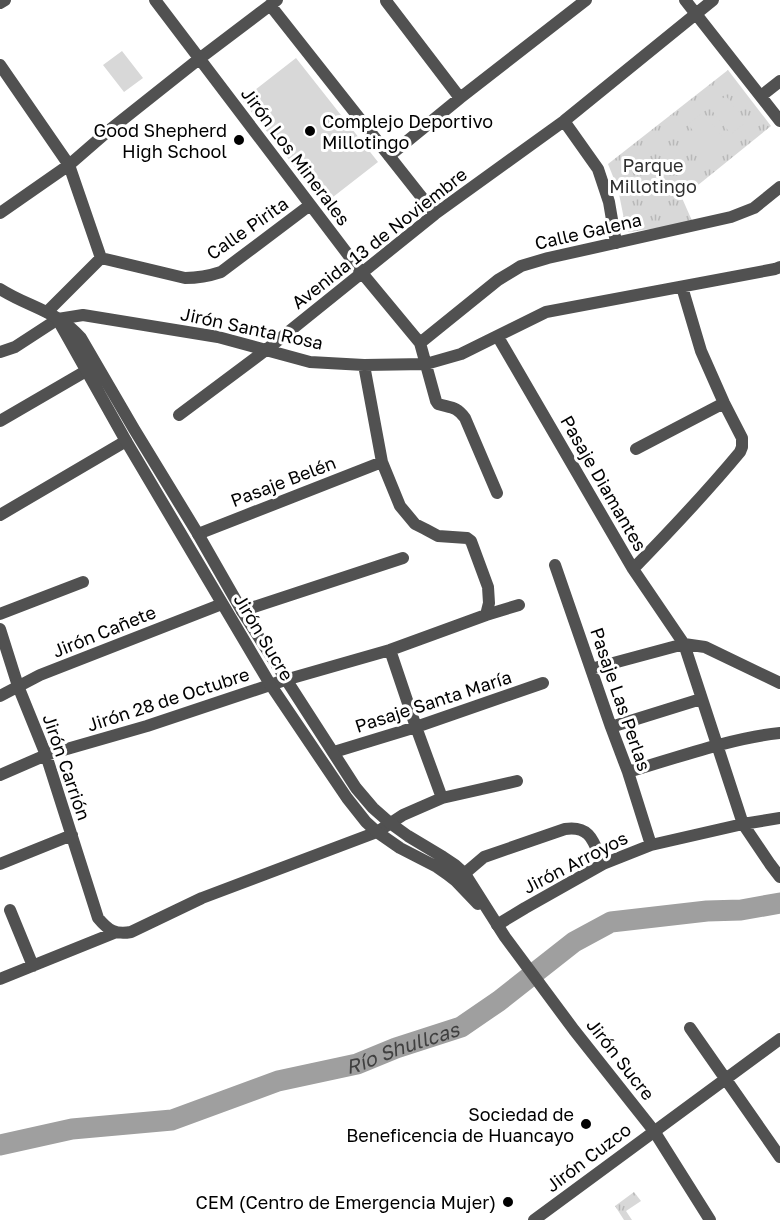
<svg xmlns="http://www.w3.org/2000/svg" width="780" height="1220" font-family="'Golos Text',sans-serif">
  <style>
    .park { fill: url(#park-tufts) }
    .pitch { fill: #d8d8d8 }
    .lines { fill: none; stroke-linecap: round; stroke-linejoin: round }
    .river { stroke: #9f9f9f; stroke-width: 21 }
    .minor { stroke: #515151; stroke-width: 12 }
    .tertiary { stroke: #515151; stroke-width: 12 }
    .poi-dot { fill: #000; stroke: #fff; stroke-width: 2 }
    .labels { text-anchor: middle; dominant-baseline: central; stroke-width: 6; stroke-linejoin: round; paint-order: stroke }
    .poi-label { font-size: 18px; fill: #000; stroke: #fff; text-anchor: end }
    .street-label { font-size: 18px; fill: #000; stroke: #fff }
    .park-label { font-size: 18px; fill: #2f2f2f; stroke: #fff }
    .water-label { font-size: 20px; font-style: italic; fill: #404040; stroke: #fff }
  </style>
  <defs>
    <pattern id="park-tufts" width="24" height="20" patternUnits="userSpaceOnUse" patternTransform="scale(1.5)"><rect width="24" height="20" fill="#d8d8d8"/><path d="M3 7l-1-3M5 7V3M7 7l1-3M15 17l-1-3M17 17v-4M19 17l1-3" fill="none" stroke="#b8b8b8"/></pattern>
  </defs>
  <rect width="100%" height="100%" fill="#fff"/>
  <path class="park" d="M 728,70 L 771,126 L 682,198 L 693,223 L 629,232 L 626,229 L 618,189 L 608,164 Z
    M 634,1192 L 641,1201 L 626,1211 L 632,1220 L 624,1220 L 615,1206 Z"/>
  <path class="pitch" d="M 122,51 L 143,78 L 124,92 L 103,65 Z
    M 296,58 L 378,162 L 324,204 L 242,100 Z
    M 726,96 L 746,122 L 731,134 L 710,108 Z
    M 703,112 L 724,139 L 708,151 L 688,124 Z"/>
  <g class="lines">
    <path class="river" id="s1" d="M 0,1145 L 72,1129 L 172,1120 L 278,1081 L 357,1064 L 396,1048 L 461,1027 L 499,1001 L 574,942 L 611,922 L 707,911 L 741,910 L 780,903"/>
    <path class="minor" d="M 155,0 L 362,273 L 420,343 L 436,401 L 438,404 C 451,408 456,406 465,418 L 497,493
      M 685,0 L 780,121
      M 386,1 L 460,98
      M 0,3 L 5,0
      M 270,5 L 435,214
      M 0,65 L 69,165 L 101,258
      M 761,96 L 780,81
      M 564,121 L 598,169 L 609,202 L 616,243
      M 389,156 L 460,98 L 586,0
      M 0,213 L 69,165 L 107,132 L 199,59 L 277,0
      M 47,312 L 101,258 L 185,278 C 198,278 209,276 221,272 L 310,205
      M 498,337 L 633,569 L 684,644 L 743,824 L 770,864 L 780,877
      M 420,343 L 498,280 L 521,266 L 548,258 L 731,217 L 754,208 L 780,187
      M 0,352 L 15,347 L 58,319 L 83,315 L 218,337 L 310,362 L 364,365 L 426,364 L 461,354 L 546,312 L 775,269 L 780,267
      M 364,365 L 382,462 L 400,506 L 415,524 L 425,529 L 438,536 L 467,538 L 471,541 L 488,587 L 489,603 L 486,615
      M 179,415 L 266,350 L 435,214 L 564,121 L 713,0
      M 0,421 L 86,371
      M 636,449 L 724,403
      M 0,515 L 126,441
      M 198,534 L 382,462
      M 555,565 L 611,727 L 628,772 L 651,845
      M 633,569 C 670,531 706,493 740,452 L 742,447 L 742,438 L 724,403 L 701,351 L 682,287
      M 242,611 L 403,558
      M 0,614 L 83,582
      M 0,629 L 18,686 L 46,755 L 98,918 C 108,930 115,935 131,932 L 202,898 L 377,832 L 403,815 L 442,798 L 517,781
      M 390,650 L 416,727 L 442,798
      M 591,669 L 684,644 L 705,647 L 780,683
      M 0,696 L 40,675 L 222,604
      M 611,727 L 701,699
      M 334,752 L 416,727 L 543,683
      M 628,772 C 676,758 731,738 780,733
      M 0,775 L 46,755 L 147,726 L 285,680 L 390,650 L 486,615 L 519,605
      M 0,864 L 72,835
      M 457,880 L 484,857 L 565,829 C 592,825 594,844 603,864
      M 10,910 L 33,966
      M 497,925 L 525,908 L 603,864 L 651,845 L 743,824 L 780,818
      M 0,979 L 114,933
      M 690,1028 L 780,1157
      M 534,1220 L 780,1039"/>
    <path class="tertiary" d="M 0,289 C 28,307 58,311 81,338 L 134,429 L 198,534 L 242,611 L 356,788 L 373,808 L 390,823 L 408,836 L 443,857 L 455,865 L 465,874 L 505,937 L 574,1030 L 654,1131 L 710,1220
      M 58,320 L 126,441 L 270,684 L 347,798 L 366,822 L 377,832 L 400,848 L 437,867 L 447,874 L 456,881 L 478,904"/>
  </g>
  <g class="poi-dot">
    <circle cx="310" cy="131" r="6"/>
    <circle cx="239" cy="140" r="6"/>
    <circle cx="586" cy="1124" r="6"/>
    <circle cx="508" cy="1202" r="6"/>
  </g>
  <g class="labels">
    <g class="poi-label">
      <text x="322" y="121" text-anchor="start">Complejo Deportivo<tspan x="322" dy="21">Millotingo</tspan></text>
      <text x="227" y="130">Good Shepherd<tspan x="227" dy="21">High School</tspan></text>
      <text x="574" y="1114">Sociedad de<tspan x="574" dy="21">Beneficencia de Huancayo</tspan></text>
      <text x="496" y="1202">CEM (Centro de Emergencia Mujer)</text>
    </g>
    <g class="street-label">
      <text transform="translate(296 156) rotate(53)">Jirón Los Minerales</text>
      <text transform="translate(247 228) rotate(-35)">Calle Pirita</text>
      <text transform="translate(588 231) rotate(-13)">Calle Galena</text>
      <text transform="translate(379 238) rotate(-38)">Avenida 13 de Noviembre</text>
      <text transform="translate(252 328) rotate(12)">Jirón Santa Rosa</text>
      <text transform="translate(283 481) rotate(-21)">Pasaje Belén</text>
      <text transform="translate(604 483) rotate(60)">Pasaje Diamantes</text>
      <text transform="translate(104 631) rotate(-22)">Jirón Cañete</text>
      <text transform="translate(264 637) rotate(59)">Jirón Sucre</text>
      <text transform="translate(168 699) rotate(-18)">Jirón 28 de Octubre</text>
      <text transform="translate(621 699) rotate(71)">Pasaje Las Perlas</text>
      <text transform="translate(433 701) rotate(-18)">Pasaje Santa María</text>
      <text transform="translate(67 767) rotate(71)">Jirón Carrión</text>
      <text transform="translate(575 862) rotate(-27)">Jirón Arroyos</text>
      <text transform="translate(621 1059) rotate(52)">Jirón Sucre</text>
      <text transform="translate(588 1157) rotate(-37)">Jirón Cuzco</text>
    </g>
    <g class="park-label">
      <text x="653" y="165">Parque<tspan x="653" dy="21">Millotingo</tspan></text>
    </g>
    <g class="water-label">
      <text stroke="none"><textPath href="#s1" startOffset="416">Río Shullcas</textPath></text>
    </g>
  </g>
</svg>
